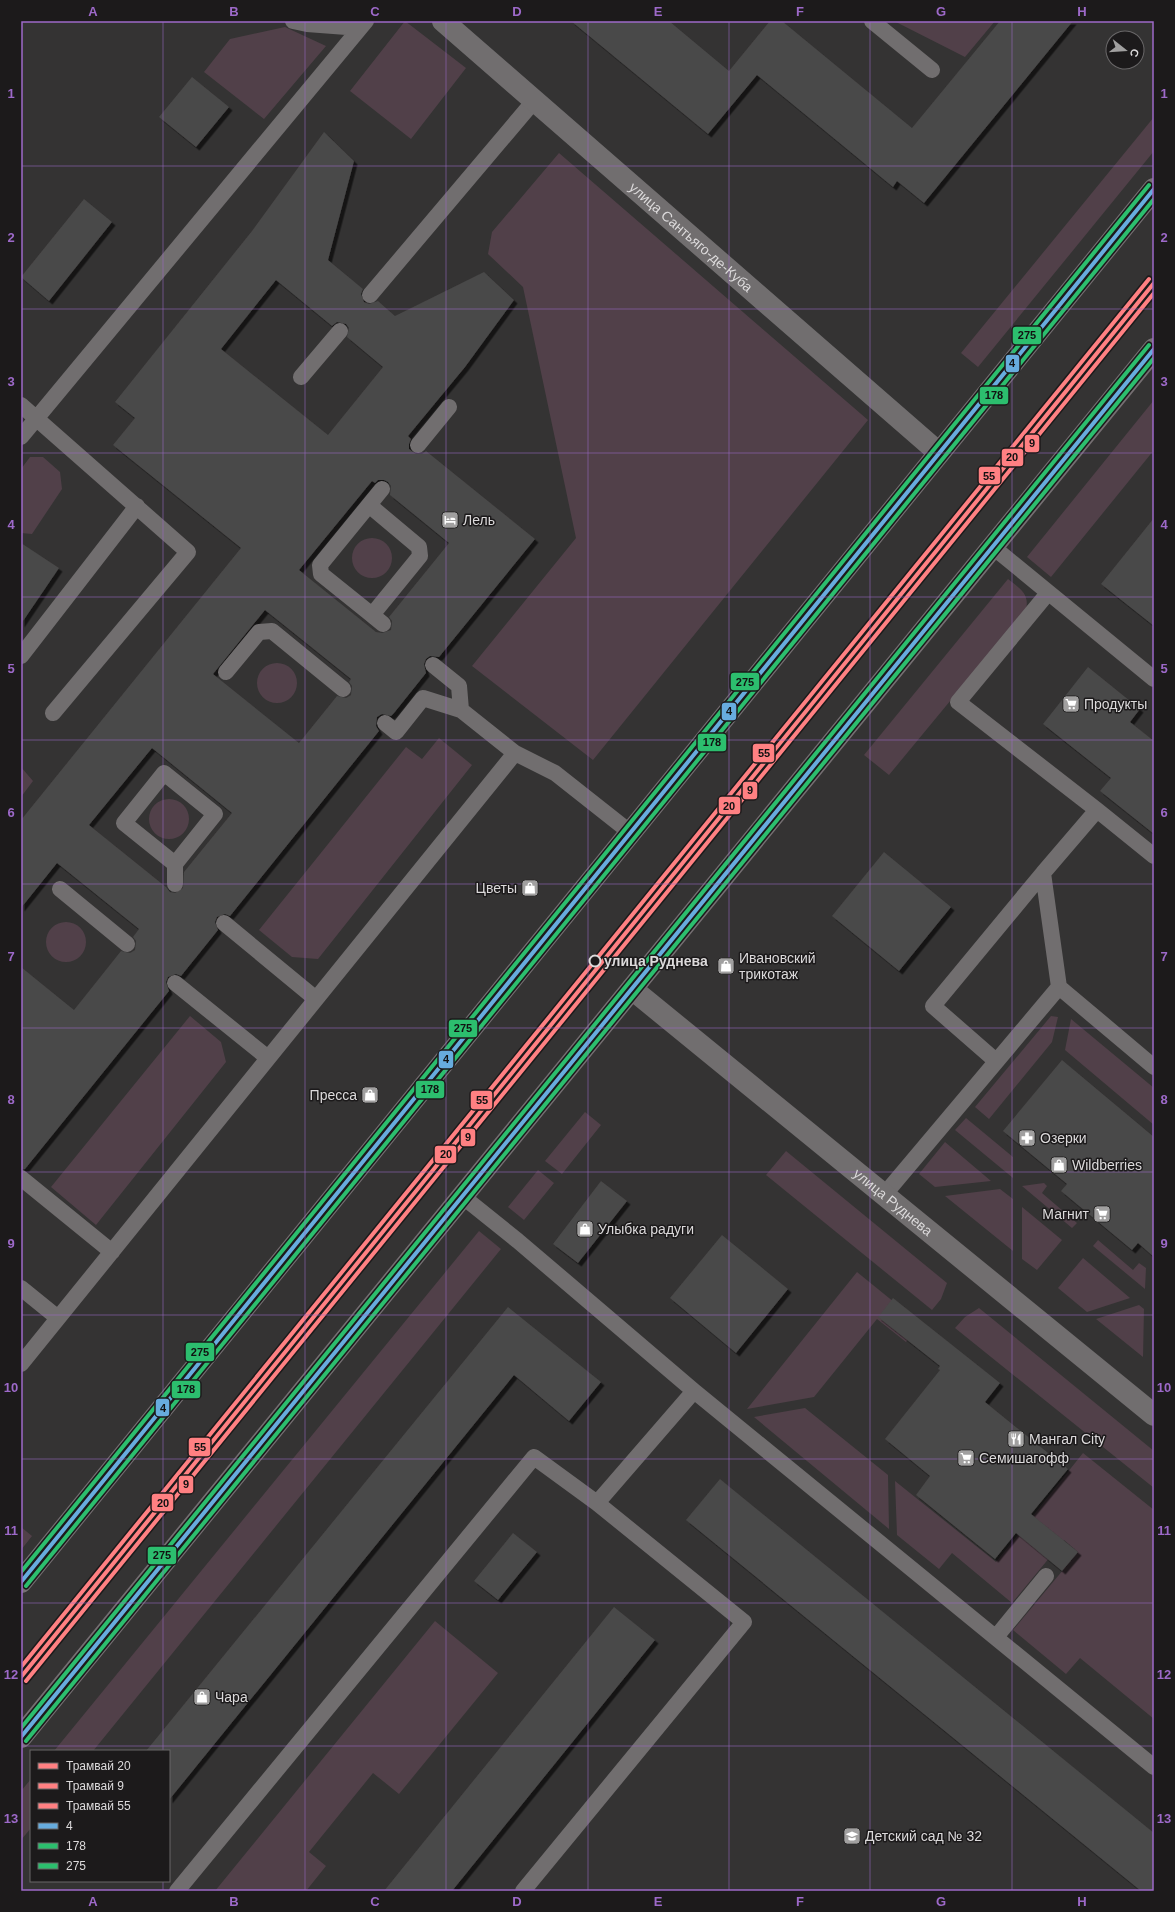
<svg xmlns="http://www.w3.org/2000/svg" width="1175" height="1912" font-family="Arial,sans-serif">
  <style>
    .green { fill: #514049 }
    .building { fill: #494848; fill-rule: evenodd; filter: url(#shadow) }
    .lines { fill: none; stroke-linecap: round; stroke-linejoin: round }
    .lane { stroke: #716e6f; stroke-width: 16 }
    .street { stroke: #716e6f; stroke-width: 22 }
    .secondary { stroke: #756f72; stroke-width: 22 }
    .bus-1-casing { stroke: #1c1a1b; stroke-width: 7 }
    .bus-2-casing { stroke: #1c1a1b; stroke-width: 7 }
    .bus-3-casing { stroke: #1c1a1b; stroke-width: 7 }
    .bus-1 { stroke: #67acde; stroke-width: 4 }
    .bus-2 { stroke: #2cbe6e; stroke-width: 4 }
    .bus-3 { stroke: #2cbe6e; stroke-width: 4 }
    .tram-1-casing { stroke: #1c1a1b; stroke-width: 7 }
    .tram-2-casing { stroke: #1c1a1b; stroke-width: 7 }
    .tram-3-casing { stroke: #1c1a1b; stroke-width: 7 }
    .tram-1 { stroke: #ff8082; stroke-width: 4 }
    .tram-2 { stroke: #ff8082; stroke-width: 4 }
    .tram-3 { stroke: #ff8082; stroke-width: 4 }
    .grid { fill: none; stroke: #9d69c9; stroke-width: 1; stroke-opacity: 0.55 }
    .stop-dot { fill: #1c1a1b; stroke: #dcdadb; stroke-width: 2 }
    .labels { text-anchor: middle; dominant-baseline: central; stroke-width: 3; stroke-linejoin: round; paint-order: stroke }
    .street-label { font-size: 14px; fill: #dcdadb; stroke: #1c1a1b }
    .poi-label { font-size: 14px; fill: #dcdadb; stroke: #1c1a1b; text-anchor: start }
    .stop-label { font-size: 14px; font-weight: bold; fill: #dcdadb; stroke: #1c1a1b; text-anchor: start }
    .line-badge { stroke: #1c1a1b; stroke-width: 1.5 }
    .pale-badge-label { font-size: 11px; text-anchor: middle; font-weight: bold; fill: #111 }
    .neatline { fill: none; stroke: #9d69c9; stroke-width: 1.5 }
    .grid-label { font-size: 13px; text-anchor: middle; font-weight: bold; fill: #9d69c9 }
  </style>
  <defs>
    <filter id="shadow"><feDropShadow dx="3.5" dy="3.5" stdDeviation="0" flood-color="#0009"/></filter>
  </defs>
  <rect width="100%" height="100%" fill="#343333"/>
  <path class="green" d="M 405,21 L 466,68 L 411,139 L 350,91 Z
    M 894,21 L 995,21 L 965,57 Z
    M 285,27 L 326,46 L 264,119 L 204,72 L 230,39 Z
    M 1154,117 L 1154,151 L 978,367 L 961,353 Z
    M 559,153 L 868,420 L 593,760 L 472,666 L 576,538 L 523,287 L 488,254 L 492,232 Z
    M 1154,400 L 1154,450 L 1051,577 L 1027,557 Z
    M 30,457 L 43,457 L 60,472 L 62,489 L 32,534 L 21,533 L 21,469 Z
    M352 558a20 20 0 1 1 40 0a20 20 0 1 1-40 0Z
    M 1008,579 C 1019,588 1030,594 1026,609 L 889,775 L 864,755 Z
    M257 683a20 20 0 1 1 40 0a20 20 0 1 1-40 0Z
    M 439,738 L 472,765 L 318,959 L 292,957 L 259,930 L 406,747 L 422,759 Z
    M 21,767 L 33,781 L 21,797 Z
    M149 819a20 20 0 1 1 40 0a20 20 0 1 1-40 0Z
    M46 942a20 20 0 1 1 40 0a20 20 0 1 1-40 0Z
    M 190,1016 L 221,1042 L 226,1062 L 96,1225 L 51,1187 Z
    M 1051,1016 L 1058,1017 L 1052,1042 L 989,1119 L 975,1107 Z
    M 1071,1019 L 1154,1088 L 1154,1125 L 1065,1050 Z
    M 585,1112 L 601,1125 L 562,1174 L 545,1161 Z
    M 966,1118 L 1013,1157 L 1013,1178 L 955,1130 Z
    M 945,1142 L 991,1181 L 935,1187 L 919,1174 Z
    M 786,1151 L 947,1283 L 941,1299 L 932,1310 L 766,1175 Z
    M 538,1170 L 554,1183 L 524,1220 L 508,1207 Z
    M 1044,1183 L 1047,1186 L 1042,1193 L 1077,1223 L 1072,1228 L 1022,1186 Z
    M 1000,1189 L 1013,1199 L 1013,1251 L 945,1196 Z
    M 1022,1207 L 1062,1240 L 1037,1270 L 1022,1259 Z
    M 479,1231 L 501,1249 L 93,1751 L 54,1751 Z
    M 1098,1240 L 1133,1270 L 1139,1263 L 1146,1268 L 1145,1289 L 1093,1246 Z
    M 1083,1258 L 1130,1298 L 1087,1312 L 1058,1288 Z
    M 857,1272 L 921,1324 L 906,1342 L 877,1319 L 814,1397 L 747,1409 Z
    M 1139,1305 L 1144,1309 L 1143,1357 L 1096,1319 Z
    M 979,1308 L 1154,1451 L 1154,1488 L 955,1328 L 965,1317 Z
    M 805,1408 L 888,1475 L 889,1529 L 754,1417 Z
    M 1083,1453 L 1154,1510 L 1154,1719 L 1080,1658 L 1066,1674 L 1013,1630 L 1078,1552 L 1064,1540 L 1012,1603 L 952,1553 L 939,1569 L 897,1535 L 895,1481 L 996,1562 Z
    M 21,1527 L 32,1536 L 21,1550 Z
    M 435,1621 L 498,1673 L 399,1794 L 373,1773 L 309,1852 L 326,1866 L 306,1891 L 215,1891 Z
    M 31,1779 L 31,1828 L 21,1840 L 21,1791 Z"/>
  <path class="building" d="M 571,21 L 669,21 L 729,71 L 770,21 L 782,21 L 912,128 L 1000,21 L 1073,21 L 924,203 L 897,181 L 893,187 L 757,75 L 708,134 Z
    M 192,77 L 229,107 L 196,147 L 159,117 Z
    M 324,132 L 354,161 L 328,260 L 363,289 L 361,294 L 364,302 L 369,304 L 378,301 L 395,316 L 484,272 L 514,300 L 465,367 L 408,436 L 411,439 L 409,444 L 409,449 L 416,454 L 422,454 L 426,451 L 535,539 L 439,657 L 430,656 L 426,659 L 424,664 L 426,673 L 394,713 L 391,716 L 382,714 L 377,717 L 376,726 L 379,731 L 230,916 L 225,914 L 217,917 L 215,922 L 218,930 L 181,976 L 176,974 L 168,977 L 166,982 L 169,991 L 25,1169 L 21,1169 L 21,967 L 74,1010 L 121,951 L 130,953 L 135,950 L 136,941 L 133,937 L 139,929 L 57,863 L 21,908 L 21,820 L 241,548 L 113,445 L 135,418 L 115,402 L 252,231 ZM 276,280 L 332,326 L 337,322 L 346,324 L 349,328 L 347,337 L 383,367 L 328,435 L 221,349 ZM 378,480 L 384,480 L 388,482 L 391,486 L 390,495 L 449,543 L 389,617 L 392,621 L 391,630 L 382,633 L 376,632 L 299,570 L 372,481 L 375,483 ZM 265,610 L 351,679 L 349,682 L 352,686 L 351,695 L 346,698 L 337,696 L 299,743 L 213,674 ZM 152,748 L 232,813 L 184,872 L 183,888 L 175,893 L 170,892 L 166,887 L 89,825 Z
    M 84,199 L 112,222 L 49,301 L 21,277 Z
    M 1154,518 L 1154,626 L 1101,584 Z
    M 21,543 L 59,568 L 21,624 Z
    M 1088,667 L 1140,709 L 1130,722 L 1154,741 L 1154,834 L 1100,791 L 1111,778 L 1043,724 Z
    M 884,852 L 951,907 L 899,971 L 832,916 Z
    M 1062,1060 L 1154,1137 L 1154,1257 L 1138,1243 L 1132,1250 L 1061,1191 L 1067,1184 L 1003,1131 Z
    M 601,1181 L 627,1201 L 578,1263 L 553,1244 Z
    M 722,1235 L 788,1289 L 736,1353 L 670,1298 Z
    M 893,1298 L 1000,1383 L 985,1402 L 1068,1469 L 1031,1514 L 1078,1552 L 1062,1571 L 1016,1533 L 995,1559 L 916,1495 L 930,1476 L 885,1439 L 940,1370 L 938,1369 L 940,1366 L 878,1317 Z
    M 508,1307 L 601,1382 L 569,1421 L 514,1375 L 169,1800 L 169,1751 L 146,1751 Z
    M 720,1479 L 1154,1833 L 1154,1891 L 1141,1891 L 686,1520 Z
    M 513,1533 L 537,1552 L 498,1600 L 474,1581 Z
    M 614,1607 L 655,1640 L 452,1891 L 384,1891 Z"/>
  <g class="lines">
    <path class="lane" d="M 293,21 L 307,24 L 360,28
      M 872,21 L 932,70
      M 370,295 L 534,101
      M 301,377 L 340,331
      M 21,405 L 188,552 L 53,713
      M 21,437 L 366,21
      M 418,445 L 449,407
      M 369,505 L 419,547 L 420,556 L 372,615 L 383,624
      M 993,547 L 1154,679
      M 1048,593 L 958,702 L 1097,810 L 1154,856
      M 372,615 L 321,574 L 320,565 L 382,489
      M 21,656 L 137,506
      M 433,665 L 459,686 L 461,710
      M 226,672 L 259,632 L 272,631 L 343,689
      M 385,723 L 396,732 L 423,698 L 461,710 L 515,753 L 555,773 L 631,833
      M 1097,810 L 1043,873 L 1059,987 L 1154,1067
      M 175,864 L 124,823 L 164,773 L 215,814 L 175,864 L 175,884
      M 60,889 L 127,944
      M 224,923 L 316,999
      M 175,983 L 268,1058
      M 996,1061 L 933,1006 L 1043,873
      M 21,1178 L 112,1252
      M 884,1195 L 1059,987
      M 462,1196 L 518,1241 L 694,1391 L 1154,1767
      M 21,1288 L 58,1318
      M 21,1364 L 515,753
      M 996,1637 L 1046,1576
      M 177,1891 L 534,1457 L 597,1503 L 694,1391
      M 523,1891 L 744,1622 L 597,1503"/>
    <g class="street">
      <path id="s1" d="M 443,21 L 939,453"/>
      <path id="s2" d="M 632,989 L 1154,1415"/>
    </g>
    <path class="secondary" d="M 21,1582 L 1154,189
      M 21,1737 L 1154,349"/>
    <defs>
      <path id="bus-1" d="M 21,1582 L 1154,189
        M 21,1737 L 1154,349"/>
      <path id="bus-2" d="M 26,1586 L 1154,199
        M 26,1741 L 1154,358"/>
      <path id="bus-3" d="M 21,1572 L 1149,185
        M 21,1728 L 1149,345"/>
    </defs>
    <use href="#bus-1" class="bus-1-casing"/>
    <use href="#bus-2" class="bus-2-casing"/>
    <use href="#bus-3" class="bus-3-casing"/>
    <use href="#bus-1" class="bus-1"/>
    <use href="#bus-2" class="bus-2"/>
    <use href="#bus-3" class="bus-3"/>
    <defs>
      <path id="tram-1" d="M 21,1677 L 1154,283"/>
      <path id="tram-2" d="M 26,1681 L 1154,293"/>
      <path id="tram-3" d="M 21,1667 L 1149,279"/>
    </defs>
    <use href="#tram-1" class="tram-1-casing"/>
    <use href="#tram-2" class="tram-2-casing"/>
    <use href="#tram-3" class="tram-3-casing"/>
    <use href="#tram-1" class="tram-1"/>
    <use href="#tram-2" class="tram-2"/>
    <use href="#tram-3" class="tram-3"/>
  </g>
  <path class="grid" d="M 163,21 L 163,1751M 305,21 L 305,1891M 446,21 L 446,1891M 588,21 L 588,1891M 729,21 L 729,1891M 870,21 L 870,1891M 1012,21 L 1012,1891M 21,166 L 1154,166M 21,309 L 1154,309M 21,453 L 1154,453M 21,597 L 1154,597M 21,740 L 1154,740M 21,884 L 1154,884M 21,1028 L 1154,1028M 21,1172 L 1154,1172M 21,1315 L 1154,1315M 21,1459 L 1154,1459M 21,1603 L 1154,1603M 21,1746 L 1154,1746M 163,1881 L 163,1891"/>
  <defs>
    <symbol id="hotel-square" viewBox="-11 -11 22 22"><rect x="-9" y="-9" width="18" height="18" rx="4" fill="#a1a0a0" stroke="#1c1a1b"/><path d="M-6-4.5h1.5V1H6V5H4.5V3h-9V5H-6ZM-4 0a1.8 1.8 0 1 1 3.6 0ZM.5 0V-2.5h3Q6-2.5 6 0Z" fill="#fff"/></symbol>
    <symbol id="supermarket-square" viewBox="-11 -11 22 22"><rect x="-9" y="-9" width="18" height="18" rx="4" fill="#a1a0a0" stroke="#1c1a1b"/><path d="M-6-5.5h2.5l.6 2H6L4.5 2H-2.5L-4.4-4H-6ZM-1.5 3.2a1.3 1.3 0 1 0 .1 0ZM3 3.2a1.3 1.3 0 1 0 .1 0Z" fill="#fff"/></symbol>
    <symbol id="shop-square" viewBox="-11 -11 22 22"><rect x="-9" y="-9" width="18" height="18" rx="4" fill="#a1a0a0" stroke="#1c1a1b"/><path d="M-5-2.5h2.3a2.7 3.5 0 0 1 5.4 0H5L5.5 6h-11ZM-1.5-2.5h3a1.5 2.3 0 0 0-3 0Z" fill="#fff"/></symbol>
    <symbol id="pharmacy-square" viewBox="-11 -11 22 22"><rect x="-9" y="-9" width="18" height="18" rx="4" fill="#a1a0a0" stroke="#1c1a1b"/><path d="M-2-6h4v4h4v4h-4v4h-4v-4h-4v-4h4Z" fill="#fff"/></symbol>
    <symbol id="restaurant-square" viewBox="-11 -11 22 22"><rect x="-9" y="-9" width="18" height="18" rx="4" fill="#a1a0a0" stroke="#1c1a1b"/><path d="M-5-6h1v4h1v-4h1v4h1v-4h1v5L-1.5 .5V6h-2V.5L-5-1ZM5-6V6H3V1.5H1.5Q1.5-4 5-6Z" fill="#fff"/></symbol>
    <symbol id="school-square" viewBox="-11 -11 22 22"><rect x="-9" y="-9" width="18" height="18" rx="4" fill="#a1a0a0" stroke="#1c1a1b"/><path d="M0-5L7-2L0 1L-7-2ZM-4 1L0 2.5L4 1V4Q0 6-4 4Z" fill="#fff"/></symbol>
  </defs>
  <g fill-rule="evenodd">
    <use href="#hotel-square" x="440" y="510" width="20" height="20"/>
    <use href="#supermarket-square" x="1061" y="694" width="20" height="20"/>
    <use href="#shop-square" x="520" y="878" width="20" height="20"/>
    <use href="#shop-square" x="716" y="956" width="20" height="20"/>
    <use href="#shop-square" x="360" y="1085" width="20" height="20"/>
    <use href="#pharmacy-square" x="1017" y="1128" width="20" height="20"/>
    <use href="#shop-square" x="1049" y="1155" width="20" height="20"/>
    <use href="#supermarket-square" x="1092" y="1204" width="20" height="20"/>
    <use href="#shop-square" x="575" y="1219" width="20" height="20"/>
    <use href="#restaurant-square" x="1006" y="1429" width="20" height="20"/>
    <use href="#supermarket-square" x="956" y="1448" width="20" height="20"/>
    <use href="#shop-square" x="192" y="1687" width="20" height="20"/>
    <use href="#school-square" x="842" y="1826" width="20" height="20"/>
  </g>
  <circle class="stop-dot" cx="595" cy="961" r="5.5"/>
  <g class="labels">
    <g class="street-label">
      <text stroke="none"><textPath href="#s1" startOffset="329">улица Сантьяго-де-Куба</textPath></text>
      <text stroke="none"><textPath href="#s2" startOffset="337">улица Руднева</textPath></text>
    </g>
    <g class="poi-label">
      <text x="463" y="520">Лель</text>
      <text x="1084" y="704">Продукты</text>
      <text x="517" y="888" text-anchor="end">Цветы</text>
      <text x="739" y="958">Ивановский<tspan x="739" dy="16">трикотаж</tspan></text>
      <text x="357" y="1095" text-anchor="end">Пресса</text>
      <text x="1040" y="1138">Озерки</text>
      <text x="1072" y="1165">Wildberries</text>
      <text x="1089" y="1214" text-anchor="end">Магнит</text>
      <text x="598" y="1229">Улыбка радуги</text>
      <text x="1029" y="1439">Мангал City</text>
      <text x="979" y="1458">Семишагофф</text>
      <text x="215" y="1697">Чара</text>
      <text x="865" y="1836">Детский сад № 32</text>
    </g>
    <g class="stop-label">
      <text x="604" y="961">улица Руднева</text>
    </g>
  </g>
  <g class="line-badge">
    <rect x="1012" y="326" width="30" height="19" rx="4" fill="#2cbe6e"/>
    <rect x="1005" y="354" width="15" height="19" rx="4" fill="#67acde"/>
    <rect x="979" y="386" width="30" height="19" rx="4" fill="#2cbe6e"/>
    <rect x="1024" y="434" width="16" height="19" rx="4" fill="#ff8082"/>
    <rect x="1001" y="448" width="23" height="19" rx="4" fill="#ff8082"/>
    <rect x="978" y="466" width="23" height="19" rx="4" fill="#ff8082"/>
    <rect x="730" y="672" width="30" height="19" rx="4" fill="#2cbe6e"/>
    <rect x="721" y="702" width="16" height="19" rx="4" fill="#67acde"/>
    <rect x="697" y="733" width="30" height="19" rx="4" fill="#2cbe6e"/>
    <rect x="752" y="743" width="23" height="20" rx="4" fill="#ff8082"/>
    <rect x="742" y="781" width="16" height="19" rx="4" fill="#ff8082"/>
    <rect x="718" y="796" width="23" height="19" rx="4" fill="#ff8082"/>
    <rect x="448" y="1019" width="30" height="19" rx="4" fill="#2cbe6e"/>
    <rect x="438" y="1050" width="16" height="19" rx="4" fill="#67acde"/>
    <rect x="415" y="1080" width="30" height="19" rx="4" fill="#2cbe6e"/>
    <rect x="470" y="1090" width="23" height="20" rx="4" fill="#ff8082"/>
    <rect x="460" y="1128" width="16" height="19" rx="4" fill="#ff8082"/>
    <rect x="434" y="1145" width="23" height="19" rx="4" fill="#ff8082"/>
    <rect x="185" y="1342" width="30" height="20" rx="4" fill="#2cbe6e"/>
    <rect x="171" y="1380" width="30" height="19" rx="4" fill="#2cbe6e"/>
    <rect x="155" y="1398" width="15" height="19" rx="4" fill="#67acde"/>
    <rect x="188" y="1437" width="23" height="20" rx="4" fill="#ff8082"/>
    <rect x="178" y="1475" width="16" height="19" rx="4" fill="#ff8082"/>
    <rect x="151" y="1493" width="23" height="19" rx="4" fill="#ff8082"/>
    <rect x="147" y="1546" width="30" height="19" rx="4" fill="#2cbe6e"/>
  </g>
  <g class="pale-badge-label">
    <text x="1027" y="339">275</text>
    <text x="1012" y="367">4</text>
    <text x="994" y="399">178</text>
    <text x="1032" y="447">9</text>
    <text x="1012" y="461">20</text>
    <text x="989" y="480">55</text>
    <text x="745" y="686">275</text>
    <text x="729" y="715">4</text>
    <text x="712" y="746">178</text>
    <text x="764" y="757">55</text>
    <text x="750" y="794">9</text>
    <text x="729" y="810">20</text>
    <text x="463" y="1032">275</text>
    <text x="446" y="1063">4</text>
    <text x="430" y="1093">178</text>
    <text x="482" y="1104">55</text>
    <text x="468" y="1141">9</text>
    <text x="446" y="1158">20</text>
    <text x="200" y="1356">275</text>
    <text x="186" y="1393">178</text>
    <text x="163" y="1412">4</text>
    <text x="200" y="1451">55</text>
    <text x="186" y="1488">9</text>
    <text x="163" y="1507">20</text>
    <text x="162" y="1559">275</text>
  </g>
  <rect width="1175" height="1912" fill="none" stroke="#1c1a1b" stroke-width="44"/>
  <rect x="30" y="1750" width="140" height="132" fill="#1c1a1b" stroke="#696768"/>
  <rect x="38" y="1763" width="20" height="6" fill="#ff8082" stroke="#696768"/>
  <text x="66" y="1770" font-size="12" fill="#dcdadb">Трамвай 20</text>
  <rect x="38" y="1783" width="20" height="6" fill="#ff8082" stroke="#696768"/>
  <text x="66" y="1790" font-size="12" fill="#dcdadb">Трамвай 9</text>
  <rect x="38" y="1803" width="20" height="6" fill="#ff8082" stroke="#696768"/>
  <text x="66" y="1810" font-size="12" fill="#dcdadb">Трамвай 55</text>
  <rect x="38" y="1823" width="20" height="6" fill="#67acde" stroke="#696768"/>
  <text x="66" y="1830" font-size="12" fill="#dcdadb">4</text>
  <rect x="38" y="1843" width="20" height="6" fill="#2cbe6e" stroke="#696768"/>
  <text x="66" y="1850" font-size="12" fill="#dcdadb">178</text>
  <rect x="38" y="1863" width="20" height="6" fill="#2cbe6e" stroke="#696768"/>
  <text x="66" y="1870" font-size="12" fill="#dcdadb">275</text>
  <g transform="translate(1125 50) rotate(107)"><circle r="19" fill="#1c1a1b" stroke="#696768"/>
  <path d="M0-3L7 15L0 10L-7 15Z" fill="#a1a0a0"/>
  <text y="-6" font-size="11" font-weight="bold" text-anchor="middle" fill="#dcdadb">С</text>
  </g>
  <rect x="22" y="22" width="1131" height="1868" class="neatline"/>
  <g class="grid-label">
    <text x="93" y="16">A</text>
    <text x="234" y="16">B</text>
    <text x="375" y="16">C</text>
    <text x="517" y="16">D</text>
    <text x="658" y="16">E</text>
    <text x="800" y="16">F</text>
    <text x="941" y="16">G</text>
    <text x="1082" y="16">H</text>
    <text x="11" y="98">1</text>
    <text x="1164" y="98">1</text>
    <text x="11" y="242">2</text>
    <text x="1164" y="242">2</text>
    <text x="11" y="386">3</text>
    <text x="1164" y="386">3</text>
    <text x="11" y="529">4</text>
    <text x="1164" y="529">4</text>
    <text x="11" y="673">5</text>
    <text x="1164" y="673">5</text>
    <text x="11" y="817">6</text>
    <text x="1164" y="817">6</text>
    <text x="11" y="961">7</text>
    <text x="1164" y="961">7</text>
    <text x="11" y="1104">8</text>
    <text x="1164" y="1104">8</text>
    <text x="11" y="1248">9</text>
    <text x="1164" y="1248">9</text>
    <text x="11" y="1392">10</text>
    <text x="1164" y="1392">10</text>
    <text x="11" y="1535">11</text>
    <text x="1164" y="1535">11</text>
    <text x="11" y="1679">12</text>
    <text x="1164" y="1679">12</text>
    <text x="11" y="1823">13</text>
    <text x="1164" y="1823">13</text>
    <text x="93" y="1906">A</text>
    <text x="234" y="1906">B</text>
    <text x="375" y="1906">C</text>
    <text x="517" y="1906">D</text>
    <text x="658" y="1906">E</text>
    <text x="800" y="1906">F</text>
    <text x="941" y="1906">G</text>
    <text x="1082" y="1906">H</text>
  </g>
</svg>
